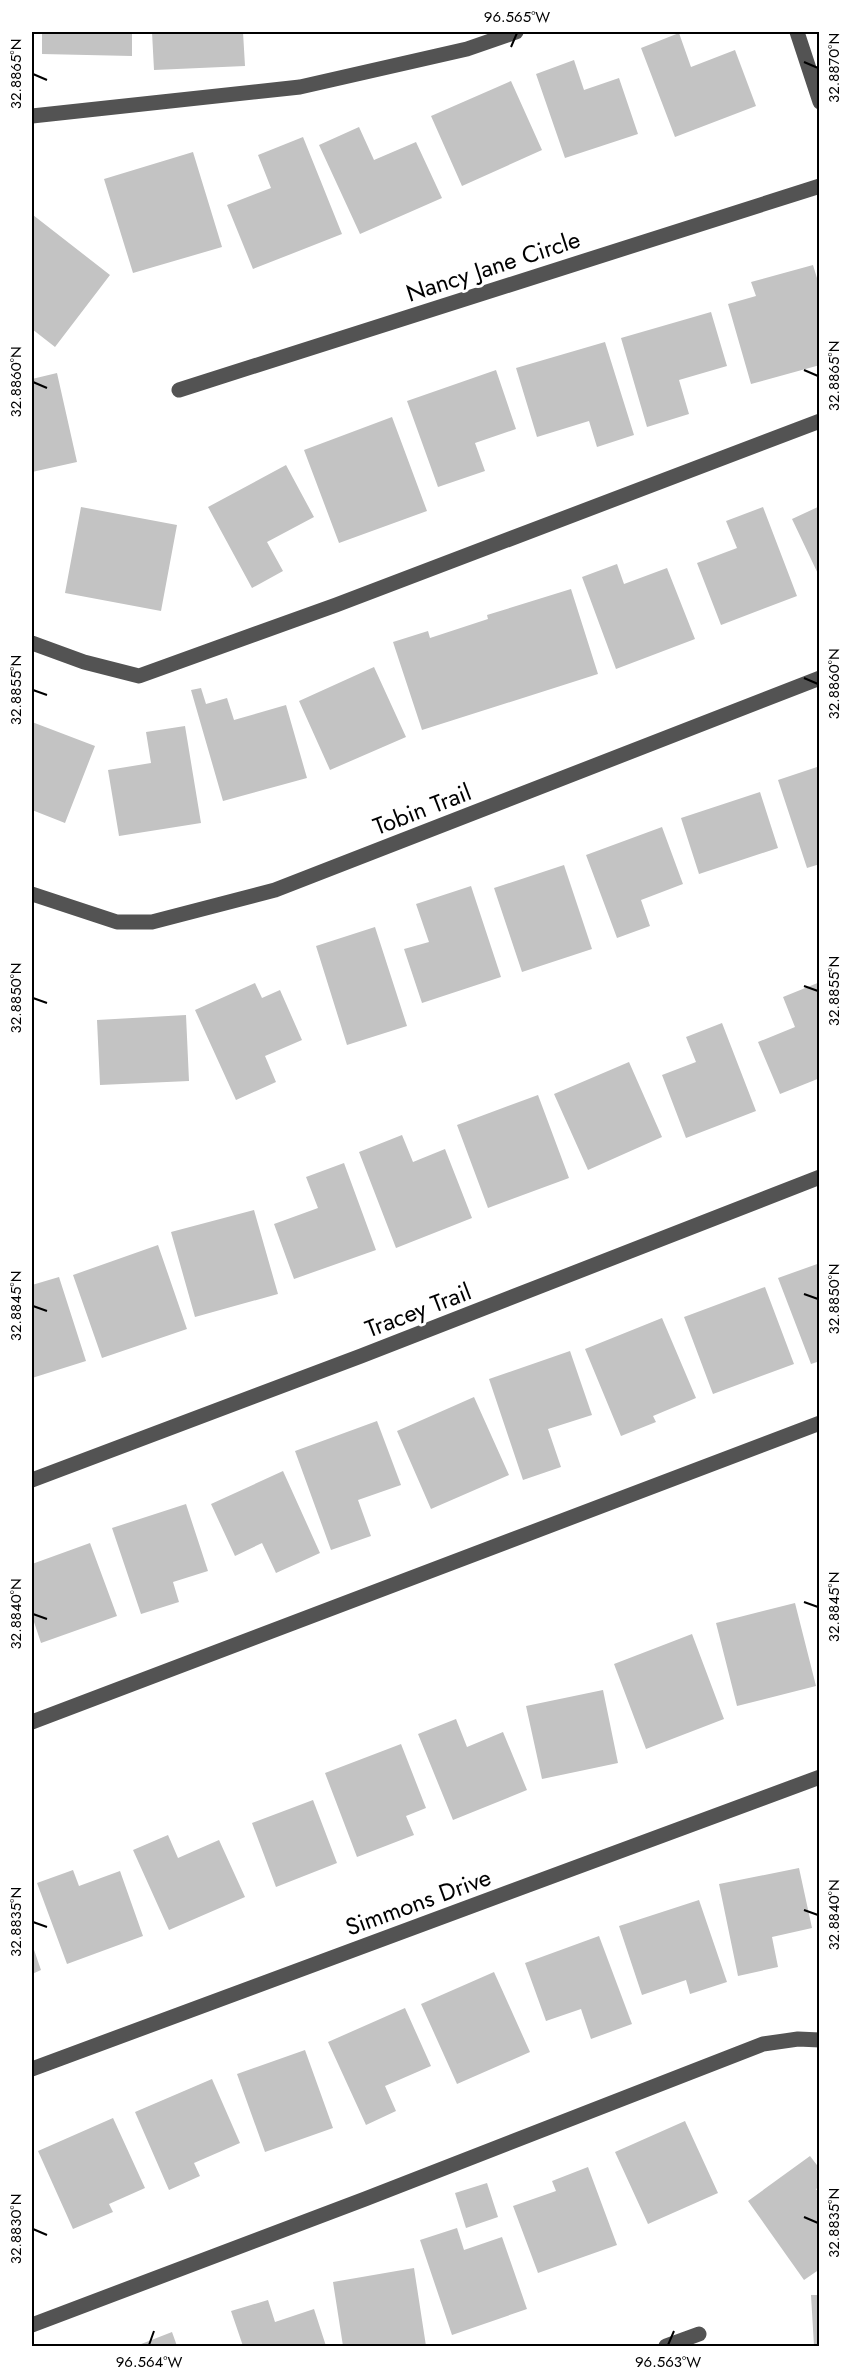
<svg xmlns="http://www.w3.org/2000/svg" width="851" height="2378" font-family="Jost,sans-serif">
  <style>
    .building { fill: #c3c3c3 }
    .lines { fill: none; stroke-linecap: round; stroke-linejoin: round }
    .minor { stroke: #535353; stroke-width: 15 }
    .ticks { fill: none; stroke: #000; stroke-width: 2 }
    .labels { text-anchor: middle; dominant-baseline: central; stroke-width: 6; stroke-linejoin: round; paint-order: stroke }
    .street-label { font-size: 24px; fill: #000; stroke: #fff }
    .neatline { fill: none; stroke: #000; stroke-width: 2 }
    .ticks-label { font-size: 15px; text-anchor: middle; fill: #000 }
  </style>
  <rect width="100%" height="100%" fill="#fff"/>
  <path class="building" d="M 42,32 L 132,32 L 132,56 L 42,54 Z
    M 152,32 L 243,32 L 245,66 L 154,70 Z
    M 679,33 L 691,67 L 735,50 L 756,106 L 675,137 L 641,48 Z
    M 574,60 L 584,90 L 619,78 L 638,134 L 565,158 L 536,74 Z
    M 511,81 L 542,150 L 462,186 L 431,116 Z
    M 359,127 L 374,160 L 416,142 L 442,198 L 360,234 L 319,145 Z
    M 303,137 L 342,234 L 253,269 L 227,205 L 271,188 L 258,155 Z
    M 193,152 L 222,247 L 133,273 L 104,179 Z
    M 33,215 L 110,275 L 55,347 L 32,329 Z
    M 813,265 L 820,288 L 820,365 L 751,384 L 728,304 L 756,296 L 751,282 Z
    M 711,312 L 727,366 L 679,380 L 689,414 L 647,427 L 621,338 Z
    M 605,342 L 634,435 L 597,447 L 589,421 L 537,437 L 516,368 Z
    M 496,370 L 516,429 L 475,443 L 485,471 L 438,487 L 407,401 Z
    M 57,373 L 77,462 L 32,472 L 32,379 Z
    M 392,417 L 427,511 L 339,543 L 304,450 Z
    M 286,465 L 314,517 L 267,542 L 283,571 L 252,588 L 208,507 Z
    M 820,506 L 820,578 L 792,519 Z
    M 81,507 L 177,525 L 161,611 L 65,593 Z
    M 763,507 L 797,596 L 721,625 L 697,563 L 737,548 L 726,521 Z
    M 617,564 L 624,584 L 667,568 L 695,639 L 616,669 L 582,577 Z
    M 571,589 L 598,674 L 422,730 L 393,642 L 428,631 L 430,638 L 488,619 L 487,615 Z
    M 374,667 L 406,737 L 330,770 L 299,701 Z
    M 201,688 L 206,704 L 227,698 L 234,720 L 286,705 L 307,778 L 223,801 L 191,690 Z
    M 32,722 L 95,746 L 65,823 L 32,810 Z
    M 185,726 L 201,823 L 119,836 L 108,770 L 151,763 L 146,732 Z
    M 820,766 L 820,864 L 807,868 L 778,780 Z
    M 760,792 L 778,848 L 699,874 L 681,818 Z
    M 662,827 L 683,884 L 641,900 L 650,926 L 617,938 L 586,855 Z
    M 564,865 L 592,949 L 522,972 L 494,888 Z
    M 471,886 L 501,977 L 422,1003 L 404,949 L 429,942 L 416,904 Z
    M 375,927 L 407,1026 L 347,1045 L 316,946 Z
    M 820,982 L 820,1078 L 780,1094 L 758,1042 L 795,1027 L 783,997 Z
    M 255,983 L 262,998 L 280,990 L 302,1040 L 265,1056 L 276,1082 L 236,1100 L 195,1010 Z
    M 186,1015 L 189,1081 L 100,1085 L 97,1020 Z
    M 722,1023 L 756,1111 L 686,1138 L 662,1075 L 696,1062 L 686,1037 Z
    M 629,1062 L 662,1137 L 588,1170 L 554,1094 Z
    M 538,1095 L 569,1178 L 488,1208 L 457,1125 Z
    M 402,1135 L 413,1162 L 445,1149 L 472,1218 L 396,1248 L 359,1152 Z
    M 344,1163 L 376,1250 L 294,1279 L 274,1224 L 318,1208 L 306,1177 Z
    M 254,1210 L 278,1294 L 195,1317 L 171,1232 Z
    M 158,1245 L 187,1329 L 102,1358 L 73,1275 Z
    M 820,1263 L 820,1361 L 811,1364 L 778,1278 Z
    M 59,1277 L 86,1361 L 32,1378 L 32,1285 Z
    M 765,1287 L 794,1364 L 713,1394 L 684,1317 Z
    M 662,1318 L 696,1398 L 653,1416 L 656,1422 L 621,1436 L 585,1349 Z
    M 570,1351 L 592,1415 L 548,1429 L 561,1467 L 523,1480 L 489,1379 Z
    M 474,1397 L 509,1475 L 431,1509 L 397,1431 Z
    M 377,1421 L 401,1485 L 358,1500 L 371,1536 L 331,1550 L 295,1451 Z
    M 283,1471 L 320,1553 L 276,1573 L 262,1543 L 235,1556 L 211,1504 Z
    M 186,1504 L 208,1571 L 173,1582 L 179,1602 L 141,1614 L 112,1528 Z
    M 90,1543 L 117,1616 L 41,1643 L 32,1616 L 32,1564 Z
    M 795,1603 L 816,1686 L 737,1706 L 716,1623 Z
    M 692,1634 L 724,1719 L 646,1749 L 614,1664 Z
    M 603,1690 L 618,1763 L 542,1779 L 526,1706 Z
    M 456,1719 L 467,1747 L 503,1732 L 527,1790 L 453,1820 L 418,1734 Z
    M 401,1744 L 426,1808 L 406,1816 L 414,1835 L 357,1857 L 325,1773 Z
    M 313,1800 L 337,1863 L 276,1887 L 252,1823 Z
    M 168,1835 L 178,1858 L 219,1840 L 245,1897 L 169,1930 L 133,1850 Z
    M 799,1868 L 812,1928 L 772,1937 L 778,1967 L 738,1976 L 719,1884 Z
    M 73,1870 L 79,1886 L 120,1871 L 143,1936 L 67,1964 L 37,1883 Z
    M 699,1900 L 727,1982 L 690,1994 L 686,1980 L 642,1995 L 619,1926 Z
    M 599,1936 L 632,2024 L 591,2039 L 581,2009 L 546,2021 L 525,1963 Z
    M 32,1944 L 41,1970 L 32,1974 Z
    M 494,1972 L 530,2052 L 457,2084 L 421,2004 Z
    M 405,2008 L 431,2066 L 385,2086 L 396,2111 L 366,2125 L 328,2042 Z
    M 305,2050 L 333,2128 L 265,2152 L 237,2074 Z
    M 212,2079 L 240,2143 L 194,2163 L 200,2176 L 169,2190 L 135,2112 Z
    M 113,2118 L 145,2188 L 109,2204 L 113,2212 L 73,2229 L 38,2151 Z
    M 685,2121 L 718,2193 L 648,2224 L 615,2152 Z
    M 810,2156 L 820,2169 L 820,2187 L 816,2189 L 820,2194 L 820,2269 L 804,2280 L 748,2201 Z
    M 588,2167 L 617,2245 L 538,2273 L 513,2206 L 556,2191 L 552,2181 Z
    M 487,2183 L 498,2217 L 466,2228 L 455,2193 Z
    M 457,2228 L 464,2250 L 502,2237 L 527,2309 L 452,2335 L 420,2240 Z
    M 414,2268 L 426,2346 L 343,2346 L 333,2282 Z
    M 811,2295 L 820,2295 L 820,2346 L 814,2346 Z
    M 268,2300 L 275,2322 L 314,2309 L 326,2346 L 243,2346 L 231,2311 Z
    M 172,2332 L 177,2346 L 136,2346 Z"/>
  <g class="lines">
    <path class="minor" d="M 797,32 L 820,102
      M 32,116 L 300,87 L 467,49 L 516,32
      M 179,390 L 820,186
      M 32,643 L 84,662 L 139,676 L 336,605 L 820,421
      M 32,894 L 117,922 L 152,922 L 275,890 L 820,678
      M 32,1480 L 361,1356 L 820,1177
      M 32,1722 L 820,1423
      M 32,2069 L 820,1777
      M 32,2325 L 365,2199 L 763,2044 L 798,2039 L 820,2040
      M 666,2346 L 699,2334"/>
  </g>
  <path class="ticks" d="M 511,47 L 517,33M 804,62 L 818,68M 33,74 L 47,80M 804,370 L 818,376M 33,382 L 47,388M 804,678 L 818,684M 33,690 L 47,695M 804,986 L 818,991M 33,998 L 47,1003M 804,1294 L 818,1299M 33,1306 L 47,1311M 804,1602 L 818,1607M 33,1614 L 47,1619M 804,1910 L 818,1915M 33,1922 L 47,1927M 804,2217 L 818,2223M 33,2229 L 47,2235M 149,2345 L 154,2331M 668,2345 L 674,2331"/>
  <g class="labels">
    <g class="street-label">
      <text transform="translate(493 266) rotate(-18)">Nancy Jane Circle</text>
      <text transform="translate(422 809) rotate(-21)">Tobin Trail</text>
      <text transform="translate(418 1310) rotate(-21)">Tracey Trail</text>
      <text transform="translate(418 1902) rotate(-20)">Simmons Drive</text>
    </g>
  </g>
  <rect width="851" height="2378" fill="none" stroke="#ffffff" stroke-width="66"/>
  <rect x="33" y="33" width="785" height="2312" class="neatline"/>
  <g class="ticks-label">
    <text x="517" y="22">96.565°W</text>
    <text transform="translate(834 68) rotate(-90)" y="5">32.8870°N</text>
    <text transform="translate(16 74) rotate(-90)" y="5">32.8865°N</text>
    <text transform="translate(834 376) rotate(-90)" y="5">32.8865°N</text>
    <text transform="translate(16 382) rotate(-90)" y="5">32.8860°N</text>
    <text transform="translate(834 684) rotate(-90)" y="5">32.8860°N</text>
    <text transform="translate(16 690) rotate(-90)" y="5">32.8855°N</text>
    <text transform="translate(834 991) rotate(-90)" y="5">32.8855°N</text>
    <text transform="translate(16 998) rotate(-90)" y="5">32.8850°N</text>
    <text transform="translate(834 1299) rotate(-90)" y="5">32.8850°N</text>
    <text transform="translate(16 1306) rotate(-90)" y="5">32.8845°N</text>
    <text transform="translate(834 1607) rotate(-90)" y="5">32.8845°N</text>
    <text transform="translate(16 1614) rotate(-90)" y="5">32.8840°N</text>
    <text transform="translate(834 1915) rotate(-90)" y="5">32.8840°N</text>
    <text transform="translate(16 1922) rotate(-90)" y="5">32.8835°N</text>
    <text transform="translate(834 2223) rotate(-90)" y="5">32.8835°N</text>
    <text transform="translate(16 2229) rotate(-90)" y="5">32.8830°N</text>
    <text x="149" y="2367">96.564°W</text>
    <text x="668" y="2367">96.563°W</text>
  </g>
</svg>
